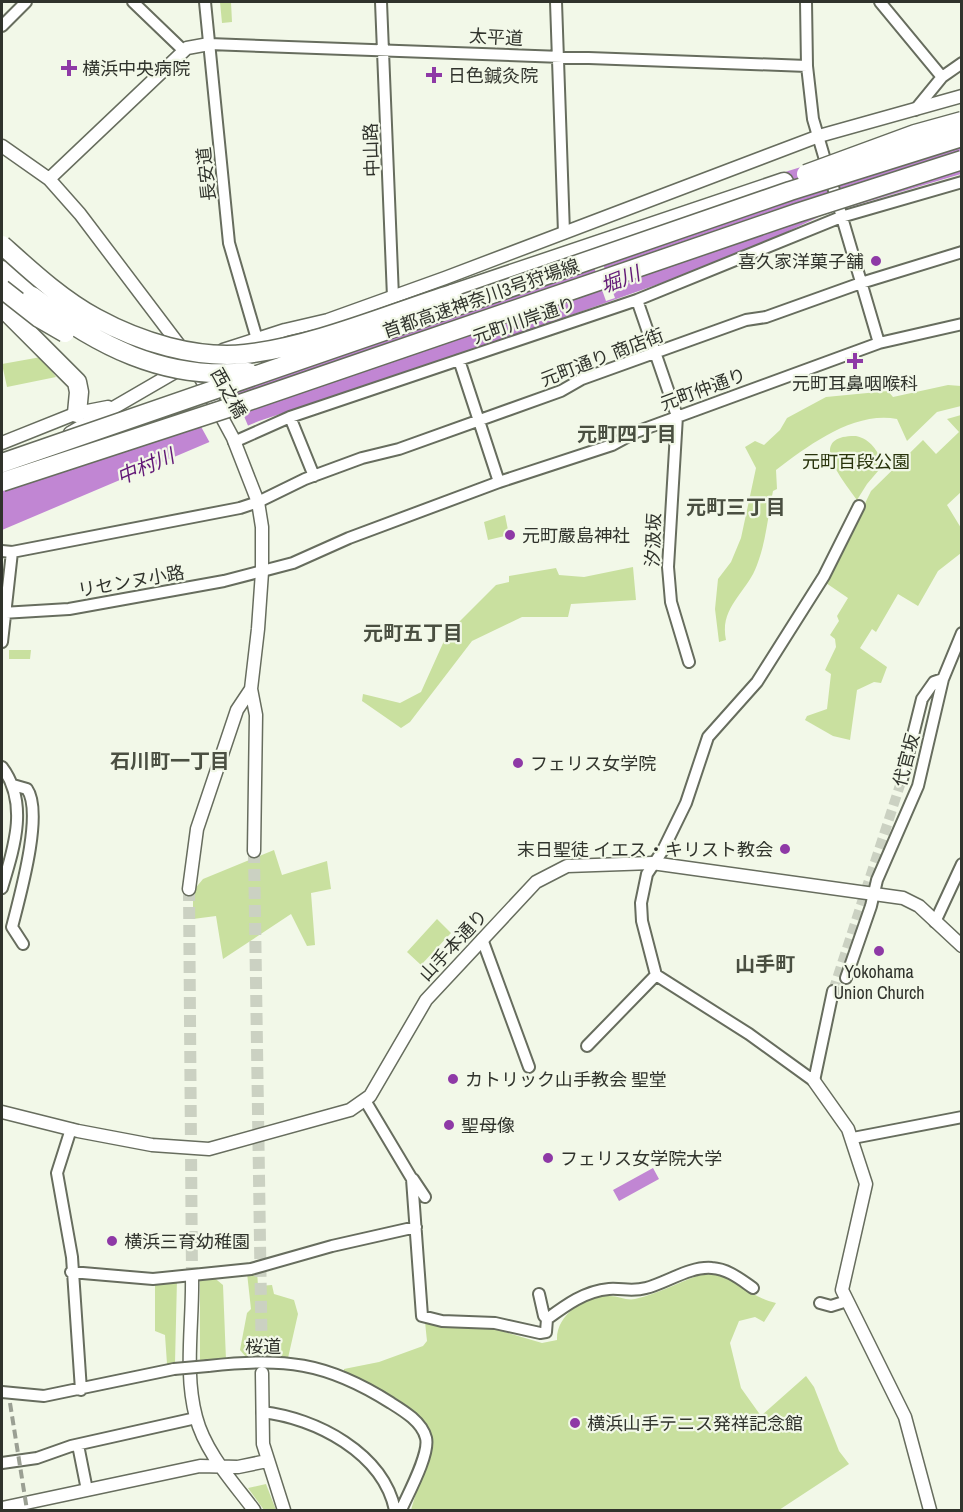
<svg xmlns="http://www.w3.org/2000/svg" width="963" height="1512" font-family="'Archivo Narrow','Noto Sans JP',sans-serif">
  <style>
    .green { fill: #c9e09f }
    .water { fill: #c186d3 }
    .pier { fill: #f2f8e8 }
    .lines { fill: none; stroke-linecap: round; stroke-linejoin: round }
    .minor-tunnel { stroke: #cbd1c2; stroke-width: 10; stroke-dasharray: 10 5; stroke-linecap: butt }
    .tertiary-tunnel { stroke: #cbd1c2; stroke-width: 12; stroke-dasharray: 12 6; stroke-linecap: butt }
    .minor-casing { stroke: #676d5e; stroke-width: 14 }
    .tertiary-casing { stroke: #676d5e; stroke-width: 15 }
    .motorway-casing { stroke: #676d5e; stroke-width: 21 }
    .minor { stroke: #fff; stroke-width: 10 }
    .tertiary { stroke: #fff; stroke-width: 12 }
    .motorway { stroke: #fff; stroke-width: 18 }
    .rail { stroke: #9a9f93; stroke-width: 4; stroke-dasharray: 9 4.5; stroke-linecap: butt }
    .minor-bridge-casing { stroke: #676d5e; stroke-width: 14; stroke-linecap: butt }
    .motorway-bridge-casing { stroke: #676d5e; stroke-width: 21; stroke-linecap: butt }
    .minor-bridge { stroke: #fff; stroke-width: 10 }
    .motorway-bridge { stroke: #fff; stroke-width: 18 }
    .poi-dot { fill: #8e39a6; stroke: #f2f8e8; stroke-width: 2 }
    .labels { text-anchor: middle; dominant-baseline: central; stroke-width: 4.5; stroke-linejoin: round; paint-order: stroke }
    .street-label { font-size: 18px; fill: #30332c; stroke: #f2f8e8 }
    .poi-label { font-size: 18px; fill: #30332c; stroke: #f2f8e8; text-anchor: start }
    .park-label { font-size: 18px; fill: #28330b; stroke: #f2f8e8 }
    .water-label { font-size: 20px; font-style: italic; fill: #631977; stroke: #f2f8e8 }
    .neighbourhood-label { font-size: 20px; font-weight: bold; fill: #4a4f41; stroke: #f2f8e8 }
  </style>
  <rect width="100%" height="100%" fill="#f2f8e8"/>
  <path class="green" d="M 220,2 L 231,2 L 232,22 L 222,23 Z
    M 41,357 L 56,377 L 7,387 L 2,364 Z
    M 948,385 L 961,386 L 961,406 L 937,412 L 907,441 L 897,419 C 854,411 809,445 776,470 L 777,489 L 773,491 C 768,515 766,542 757,565 C 747,593 719,607 726,640 L 719,642 L 715,609 L 718,579 L 731,562 L 741,538 L 756,468 L 745,447 L 755,441 L 764,445 L 780,430 L 787,418 L 826,397 L 888,391 L 893,397 Z
    M 961,415 L 961,492 L 947,505 L 961,528 L 961,553 L 938,571 L 918,606 L 898,594 L 876,632 L 872,629 L 860,648 L 887,667 L 881,683 L 874,682 L 857,690 L 850,740 L 833,736 L 805,720 L 807,716 L 827,709 L 831,674 L 825,670 L 836,647 L 835,639 L 830,635 L 839,621 L 837,616 L 848,598 L 826,583 L 871,491 L 923,440 L 936,454 L 959,432 L 947,419 Z
    M 856,436 C 872,440 876,450 884,464 L 867,484 L 857,500 C 844,482 804,435 856,436 Z
    M 505,515 L 509,535 L 488,540 L 484,522 Z
    M 633,567 L 636,600 L 571,604 L 568,617 L 522,617 L 472,641 L 410,722 L 401,728 L 362,701 L 363,694 L 400,703 L 421,692 L 444,641 L 454,627 L 496,585 L 509,582 L 509,576 L 556,568 L 559,575 L 584,577 Z
    M 9,650 L 31,650 L 30,659 L 9,659 Z
    M 274,850 L 282,875 L 327,861 L 331,889 L 311,893 L 315,945 L 307,946 L 291,914 L 223,959 L 216,916 L 193,919 L 193,891 L 203,879 Z
    M 437,919 L 451,933 L 421,965 L 407,952 Z
    M 257,1271 L 258,1286 L 272,1285 L 274,1294 L 294,1300 L 298,1314 L 288,1358 L 246,1357 L 240,1350 L 247,1313 L 251,1309 L 247,1273 Z
    M 710,1272 C 735,1277 751,1298 776,1303 L 764,1322 L 755,1317 L 739,1321 L 730,1343 L 741,1388 L 761,1416 L 806,1376 L 814,1387 L 839,1451 L 849,1464 L 779,1510 L 411,1510 L 432,1438 C 418,1402 376,1388 344,1371 L 344,1369 L 379,1362 L 423,1346 L 427,1341 L 425,1322 L 491,1328 L 542,1343 L 557,1340 C 556,1315 584,1297 608,1296 C 617,1295 626,1301 635,1299 C 661,1293 684,1279 710,1272 Z
    M 212,1276 L 223,1285 L 226,1360 L 200,1362 L 200,1277 Z
    M 177,1279 L 175,1363 L 167,1364 L 165,1335 L 155,1331 L 155,1281 Z
    M 266,1484 L 276,1510 L 264,1510 L 248,1488 Z"/>
  <path class="water" d="M 961,118 L 961,174 L 823,215 L 729,259 L 464,353 L 259,421 L 2,530 L 2,476 L 92,437 L 180,394 L 265,362 L 648,233 L 788,171 Z
    M 653,1168 L 659,1179 L 619,1201 L 613,1190 Z"/>
  <path class="pier" d="M 597,247 L 615,298 L 606,301 L 588,250 Z
    M 227,376 L 249,428 L 210,443 L 182,392 Z"/>
  <g class="lines">
    <path class="minor-tunnel" d="M 833,991 L 902,779"/>
    <path class="tertiary-tunnel" d="M 254,851 L 262,1372
      M 189,889 L 192,1278"/>
    <defs>
      <path id="minor" d="M 133,2 L 184,51
        M 205,2 L 229,243 L 257,339
        M 381,2 L 393,297
        M 556,2 L 564,233
        M 806,2 L 807,66 L 813,119 L 879,343
        M 880,2 L 942,77
        M 2,26 L 26,2
        M 209,44 L 807,66
        M 915,110 L 942,77 L 962,63
        M 637,300 L 677,416 L 668,567 L 671,602 L 689,662
        M 459,360 L 499,482
        M 290,417 L 314,476
        M 234,442 L 290,417 L 637,300 L 841,217 L 962,182
        M 2,551 L 12,552 L 240,508 L 258,502 L 305,479 L 362,458 L 399,449 L 561,391 L 582,379 L 746,320 L 766,317 L 861,283 L 962,252
        M 2,613 L 69,609 L 224,581 L 293,563 L 349,538 L 499,482 L 612,445 L 636,432 L 879,343 L 962,324
        M 2,642 L 12,552
        M 2,767 C 29,803 14,848 2,888
        M 902,779 L 922,699 L 934,682 L 943,679
        M 13,785 L 27,789 C 44,813 19,899 12,927 L 23,944
        M 935,922 L 962,864
        M 482,939 L 529,1067
        M 846,978 L 871,906 L 877,880 L 918,786 L 943,679 L 962,633
        M 833,991 L 814,1081 L 749,1034 L 656,975 L 642,921 L 641,903 L 647,874 L 663,850 L 686,803 L 708,737 L 757,682 L 824,576 L 859,506
        M 587,1046 L 656,975
        M 366,1102 L 412,1179 L 422,1316 L 442,1321 L 495,1323 L 540,1333 L 546,1332 L 547,1319 C 566,1305 585,1291 609,1289 C 622,1288 632,1292 646,1288 C 666,1283 690,1266 712,1268 C 728,1269 740,1279 753,1288
        M 71,1129 L 57,1173 L 72,1257 L 81,1390
        M 853,1138 L 962,1117
        M 413,1179 L 425,1197
        M 71,1272 L 153,1279 L 251,1269 L 332,1246 L 416,1227
        M 539,1294 L 544,1316 L 547,1319
        M 820,1303 L 831,1306 L 847,1301
        M 208,1366 C 284,1358 325,1361 391,1403 C 404,1411 422,1422 426,1438 C 430,1454 408,1494 401,1510
        M 2,1392 L 44,1396 L 174,1369
        M 262,1412 C 316,1418 383,1453 395,1510
        M 78,1445 L 87,1490
        M 2,1463 L 37,1458 L 71,1446 L 196,1418"/>
      <path id="tertiary" d="M 2,146 L 49,179 L 80,214 L 192,362 L 233,438 L 258,502 L 262,527 L 262,572 L 258,629 L 251,689 L 237,710 L 197,829 L 189,889
        M 49,179 L 187,48 L 209,44
        M 223,350 L 285,330 L 328,320 L 445,278 L 819,136 L 962,96
        M 70,433 L 182,368
        M 2,443 L 77,413 L 108,407
        M 251,689 L 256,715 L 254,851
        M 814,1081 L 848,1129 L 866,1184 L 842,1290 L 905,1417 L 930,1510
        M 2,1112 L 78,1131 L 152,1145 L 209,1149 L 350,1110 L 370,1096 L 426,1000 L 536,882 L 567,866 L 652,863 L 903,898 L 919,906 L 962,946
        M 192,1278 C 193,1322 184,1373 196,1417 C 205,1452 233,1482 254,1510
        M 262,1373 L 263,1444 L 284,1510
        M 2,1508 L 200,1466 L 238,1467 L 267,1461"/>
      <path id="motorway" d="M 2,270 L 32,296
        M 452,294 L 784,182
        M 2,307 L 77,382 L 79,392 L 77,413"/>
    </defs>
    <use href="#minor" class="minor-casing"/>
    <use href="#tertiary" class="tertiary-casing"/>
    <use href="#motorway" class="motorway-casing"/>
    <use href="#minor" class="minor"/>
    <use href="#tertiary" class="tertiary"/>
    <use href="#motorway" class="motorway"/>
    <path class="rail" d="M 10,1403 L 27,1510"/>
    <defs>
      <path id="minor-bridge" d="M 174,1369 L 208,1366"/>
      <path id="motorway-bridge" d="M 806,174 L 915,134 L 962,121
        M 2,245 C 31,271 61,299 96,318 C 140,342 195,359 245,354 C 311,347 389,314 452,294
        M 2,289 L 39,318 L 65,333
        M 32,296 C 96,345 164,381 248,372
        M 2,463 L 790,191 L 962,137
        M 2,482 L 234,406 L 797,213 L 962,160"/>
    </defs>
    <use href="#minor-bridge" class="minor-bridge-casing"/>
    <use href="#motorway-bridge" class="motorway-bridge-casing"/>
    <use href="#minor-bridge" class="minor-bridge"/>
    <use href="#motorway-bridge" class="motorway-bridge"/>
  </g>
  <g class="poi-dot">
    <path d="M66 59h6v6h6v6h-6v6h-6v-6h-6v-6h6z"/>
    <path d="M431 66h6v6h6v6h-6v6h-6v-6h-6v-6h6z"/>
    <circle cx="876" cy="261" r="6"/>
    <path d="M852 352h6v6h6v6h-6v6h-6v-6h-6v-6h6z"/>
    <circle cx="510" cy="535" r="6"/>
    <circle cx="518" cy="763" r="6"/>
    <circle cx="785" cy="849" r="6"/>
    <circle cx="879" cy="951" r="6"/>
    <circle cx="453" cy="1079" r="6"/>
    <circle cx="449" cy="1125" r="6"/>
    <circle cx="548" cy="1158" r="6"/>
    <circle cx="112" cy="1241" r="6"/>
    <circle cx="575" cy="1423" r="6"/>
  </g>
  <g class="labels">
    <g class="street-label">
      <text transform="translate(496 37) rotate(3)">太平道</text>
      <text transform="translate(371 150) rotate(-92)">中山路</text>
      <text transform="translate(206 174) rotate(-96)">長安道</text>
      <text transform="translate(481 298) rotate(-19)">首都高速神奈川3号狩場線</text>
      <text transform="translate(524 320) rotate(-19)">元町川岸通り</text>
      <text transform="translate(602 357) rotate(-21)">元町通り 商店街</text>
      <text transform="translate(703 389) rotate(-20)">元町仲通り</text>
      <text transform="translate(229 393) rotate(61)">西之橋</text>
      <text transform="translate(653 540) rotate(-88)">汐汲坂</text>
      <text transform="translate(131 581) rotate(-10)">リセンヌ小路</text>
      <text transform="translate(906 760) rotate(-75)">代官坂</text>
      <text transform="translate(453 945) rotate(-47)">山手本通り</text>
      <text x="263" y="1346">桜道</text>
    </g>
    <g class="poi-label">
      <text x="82" y="68">横浜中央病院</text>
      <text x="448" y="75">日色鍼灸院</text>
      <text x="864" y="261" text-anchor="end">喜久家洋菓子舗</text>
      <text x="855" y="383" text-anchor="middle">元町耳鼻咽喉科</text>
      <text x="522" y="535">元町嚴島神社</text>
      <text x="530" y="763">フェリス女学院</text>
      <text x="773" y="849" text-anchor="end">末日聖徒 イエス・キリスト教会</text>
      <text x="879" y="971" text-anchor="middle">Yokohama<tspan x="879" dy="21">Union Church</tspan></text>
      <text x="465" y="1079">カトリック山手教会 聖堂</text>
      <text x="461" y="1125">聖母像</text>
      <text x="560" y="1158">フェリス女学院大学</text>
      <text x="124" y="1241">横浜三育幼稚園</text>
      <text x="587" y="1423">横浜山手テニス発祥記念館</text>
    </g>
    <g class="park-label">
      <text x="856" y="461">元町百段公園</text>
    </g>
    <g class="water-label">
      <text transform="translate(620 279) rotate(-21)">堀川</text>
      <text transform="translate(145 466) rotate(-23)">中村川</text>
    </g>
    <g class="neighbourhood-label">
      <text x="627" y="433">元町四丁目</text>
      <text x="736" y="506">元町三丁目</text>
      <text x="413" y="632">元町五丁目</text>
      <text x="170" y="760">石川町一丁目</text>
      <text x="765" y="963">山手町</text>
    </g>
  </g>
  <rect width="963" height="1512" fill="none" stroke="#30332c" stroke-width="6"/>
</svg>
